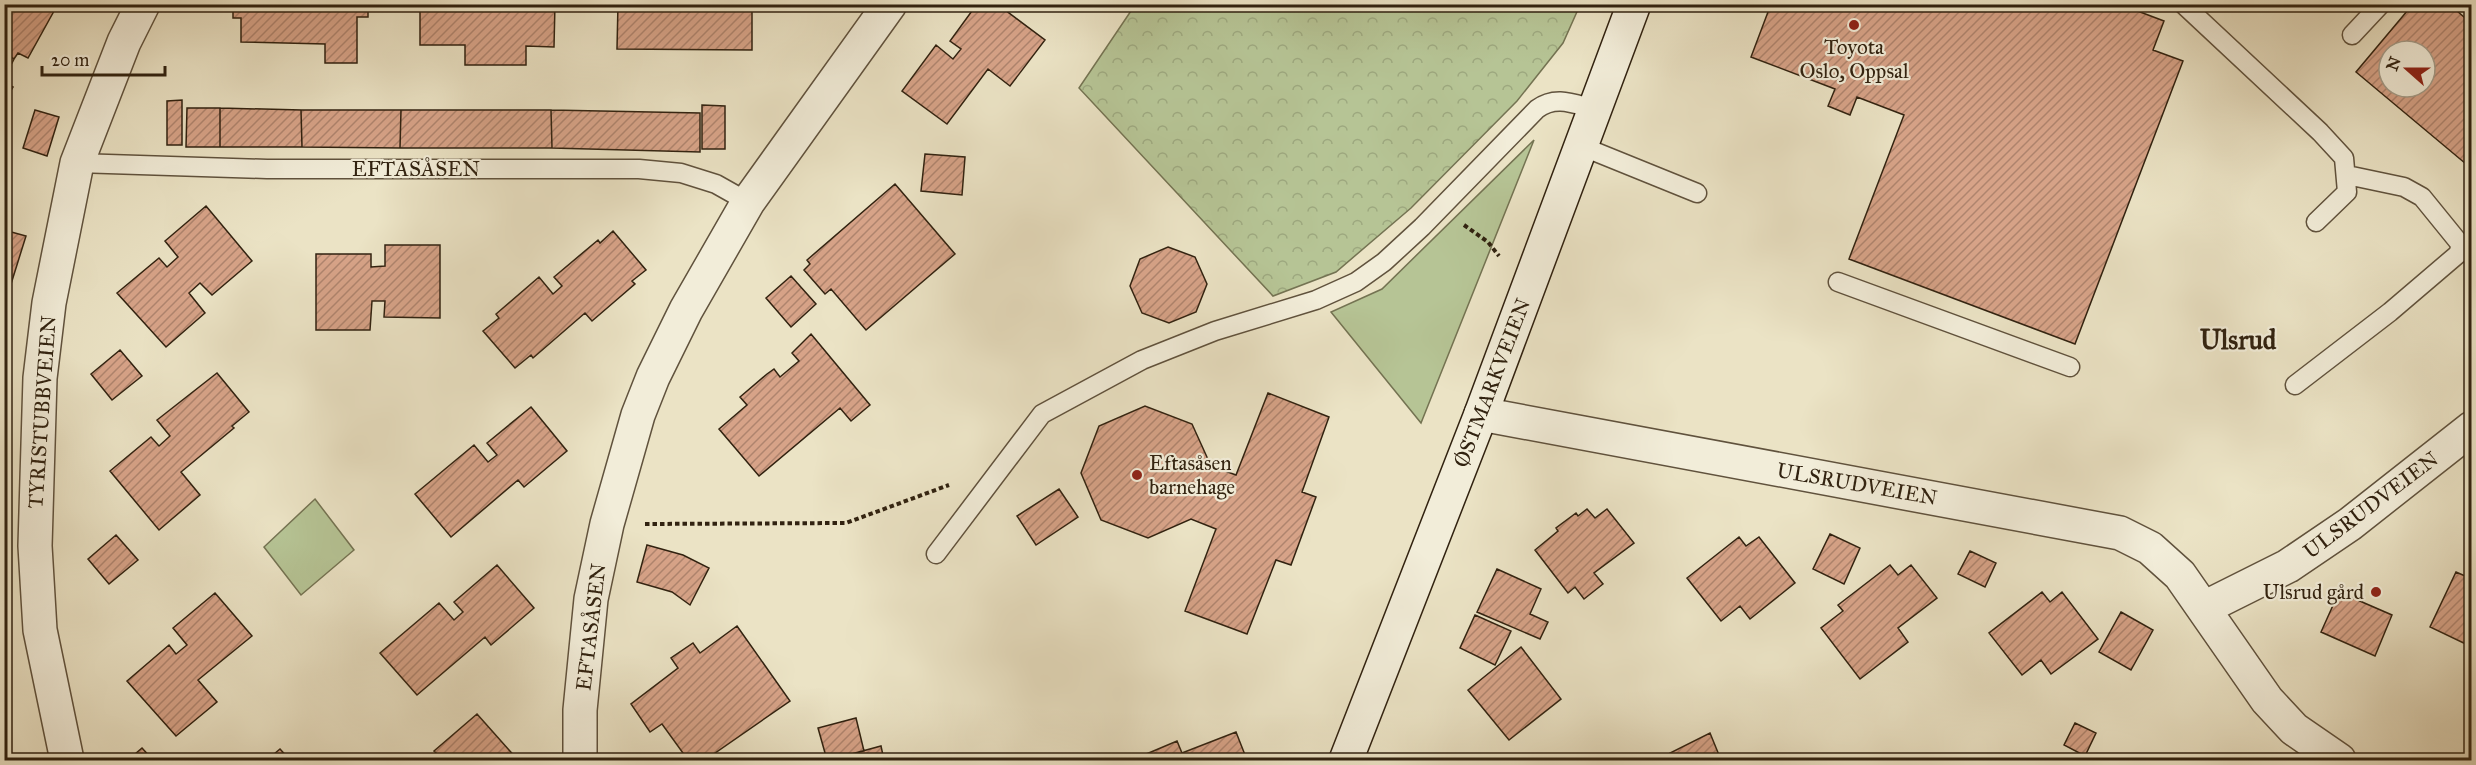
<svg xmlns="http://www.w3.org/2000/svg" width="2476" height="765" font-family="'IM FELL Great Primer',serif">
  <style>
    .green { fill: #b6c495; stroke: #747352; stroke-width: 1.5 }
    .forest { fill: url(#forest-crowns); stroke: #747352; stroke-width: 1.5 }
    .building { fill: url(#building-hatch); stroke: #312210; stroke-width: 1.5; fill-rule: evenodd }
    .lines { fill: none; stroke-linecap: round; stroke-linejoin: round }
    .lane-casing { stroke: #60523d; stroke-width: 21 }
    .street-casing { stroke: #60523d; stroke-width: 36 }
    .secondary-casing { stroke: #312210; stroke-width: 36 }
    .path { stroke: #312210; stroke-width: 4; stroke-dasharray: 4.5 3; stroke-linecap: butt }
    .lane { stroke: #f2edd9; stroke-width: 18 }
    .street { stroke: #f2edd9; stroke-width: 33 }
    .secondary { stroke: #f2edd9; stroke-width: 33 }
    .poi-dot { fill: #8f2418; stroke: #f2edd9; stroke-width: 2 }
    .labels { text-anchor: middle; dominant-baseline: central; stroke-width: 4.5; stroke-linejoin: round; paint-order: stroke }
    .poi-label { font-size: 21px; fill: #312210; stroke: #f2edd9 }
    .street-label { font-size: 21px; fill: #312210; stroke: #f2edd9 }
    .district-label { font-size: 27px; font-weight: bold; fill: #312210; stroke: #f2edd9 }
  </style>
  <defs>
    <pattern id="forest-crowns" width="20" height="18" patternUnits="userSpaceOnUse" patternTransform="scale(1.5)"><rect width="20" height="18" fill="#b6c495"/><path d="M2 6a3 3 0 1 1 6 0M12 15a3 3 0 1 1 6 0" fill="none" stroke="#9da87f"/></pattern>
    <pattern id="building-hatch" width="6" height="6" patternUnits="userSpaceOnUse" patternTransform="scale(1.5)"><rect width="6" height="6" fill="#d7a388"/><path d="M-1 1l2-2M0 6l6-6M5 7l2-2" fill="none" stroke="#af846e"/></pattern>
  </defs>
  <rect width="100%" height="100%" fill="#ebe3c5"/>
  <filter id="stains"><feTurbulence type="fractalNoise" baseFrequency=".00333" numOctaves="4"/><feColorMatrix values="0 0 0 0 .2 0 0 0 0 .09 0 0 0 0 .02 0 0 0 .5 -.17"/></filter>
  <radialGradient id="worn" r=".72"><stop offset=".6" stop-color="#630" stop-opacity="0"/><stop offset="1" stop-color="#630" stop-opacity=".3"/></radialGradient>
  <path class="green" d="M 1534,140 L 1421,423 L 1331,312 L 1382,289 Z
    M 315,499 L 354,550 L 301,595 L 264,547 Z"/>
  <path class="forest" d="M 1135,5 L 1135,4 L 1580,5 L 1563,43 L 1517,101 L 1411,208 L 1336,272 L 1273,296 L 1079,88 Z"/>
  <path class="building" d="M 4,4 L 43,4 L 54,11 L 28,58 L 18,53 L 14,59 L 4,53 Z
    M 233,4 L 368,4 L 368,17 L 357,17 L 357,63 L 325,63 L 325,44 L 241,42 L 241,18 L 233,18 Z
    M 420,4 L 555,4 L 554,47 L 526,46 L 526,65 L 465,65 L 465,45 L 420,45 Z
    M 618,4 L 761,4 L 761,7 L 752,7 L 752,50 L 617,49 Z
    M 977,4 L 997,4 L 1045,40 L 1010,86 L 988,69 L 947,124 L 902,91 L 936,45 L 953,59 L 961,49 L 950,41 Z
    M 1771,4 L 2119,4 L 2164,21 L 2153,50 L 2183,61 L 2075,344 L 1849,259 L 1904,115 L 1857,97 L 1850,115 L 1828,106 L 1835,89 L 1751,57 Z
    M 2413,4 L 2449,4 L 2472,24 L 2472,169 L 2356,72 ZM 2389,51 L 2425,51 L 2425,87 L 2389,87 Z
    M 4,53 L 14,59 L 4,79 Z
    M 4,82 L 13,87 L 4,102 Z
    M 182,100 L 182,145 L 167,145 L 167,101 Z
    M 702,105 L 725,106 L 725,149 L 702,149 Z
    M 187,108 L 220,108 L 220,147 L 186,147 Z
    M 220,108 L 301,110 L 302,147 L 220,147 Z
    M 35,110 L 59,117 L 47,156 L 23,148 Z
    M 301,110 L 401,110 L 400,148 L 302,147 Z
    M 401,110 L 551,110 L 552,148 L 400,148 Z
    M 551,110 L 700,113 L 700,152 L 552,148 Z
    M 925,154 L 965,157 L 962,195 L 921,191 Z
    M 895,184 L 955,254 L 866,330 L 831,289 L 825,294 L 804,270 L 810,264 L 807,260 Z
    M 206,206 L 252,261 L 212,295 L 200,283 L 189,293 L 205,313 L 166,347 L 117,293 L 159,258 L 167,267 L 178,257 L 165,241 Z
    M 4,230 L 26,236 L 11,284 L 4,282 Z
    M 613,231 L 646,270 L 632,281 L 635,284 L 592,321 L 585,313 L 533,358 L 531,355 L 515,368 L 483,331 L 499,318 L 496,314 L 539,277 L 553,294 L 562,286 L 554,277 L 598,240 L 600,243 Z
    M 385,245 L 440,245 L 440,318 L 384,317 L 385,301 L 372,301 L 370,330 L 316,330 L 316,254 L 371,254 L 371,267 L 385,266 Z
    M 1168,247 L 1195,257 L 1207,284 L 1196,312 L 1169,323 L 1142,313 L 1130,286 L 1140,259 Z
    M 791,276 L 816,304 L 791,327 L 766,298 Z
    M 811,334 L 870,405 L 851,421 L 840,408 L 759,476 L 719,429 L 747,405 L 740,397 L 767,374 L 774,369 L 780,377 L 799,361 L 792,353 Z
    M 120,350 L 142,376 L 112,400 L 91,374 Z
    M 217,373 L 249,412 L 232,426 L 234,428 L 181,472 L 200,495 L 159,530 L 110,471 L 151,437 L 159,446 L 170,436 L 157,420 Z
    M 1268,393 L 1329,417 L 1302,492 L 1316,497 L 1291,565 L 1276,560 L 1247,634 L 1185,611 L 1216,529 L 1191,519 L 1148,538 L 1101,520 L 1081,473 L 1099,426 L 1145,406 L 1192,424 L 1211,466 L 1236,475 Z
    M 531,407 L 567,451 L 524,487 L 518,480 L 451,537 L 415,494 L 474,445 L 488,462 L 497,455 L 487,443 Z
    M 1059,489 L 1078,517 L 1036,545 L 1017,516 Z
    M 1587,509 L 1595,518 L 1607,509 L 1634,543 L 1594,573 L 1603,584 L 1584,599 L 1575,587 L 1568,593 L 1535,550 L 1558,531 L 1556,528 L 1576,513 L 1578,516 Z
    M 1830,534 L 1860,548 L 1844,584 L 1813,569 Z
    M 116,535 L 138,560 L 109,584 L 88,559 Z
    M 1739,537 L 1746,546 L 1759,537 L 1795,583 L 1750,619 L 1740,606 L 1721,621 L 1687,578 Z
    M 647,545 L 683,555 L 709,568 L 690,605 L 672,592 L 637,582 Z
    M 1970,551 L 1996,563 L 1985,587 L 1958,574 Z
    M 497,565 L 534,608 L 491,645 L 485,637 L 417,695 L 380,653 L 439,603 L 454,620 L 463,612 L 454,602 Z
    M 1890,565 L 1898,575 L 1911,565 L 1937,598 L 1898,628 L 1908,642 L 1860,679 L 1821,628 L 1843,611 L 1838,605 Z
    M 1497,569 L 1541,589 L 1530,614 L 1548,622 L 1540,639 L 1477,612 Z
    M 2456,572 L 2472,579 L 2472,647 L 2430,627 Z
    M 2042,592 L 2050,602 L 2062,592 L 2098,639 L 2051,674 L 2041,660 L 2022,675 L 1989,633 Z
    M 2339,592 L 2392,615 L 2375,656 L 2321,632 Z
    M 215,593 L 252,636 L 198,680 L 217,702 L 176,736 L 127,681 L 169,645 L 176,654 L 187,645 L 173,628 Z
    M 2121,612 L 2153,630 L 2131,670 L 2099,652 Z
    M 1475,615 L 1511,631 L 1495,665 L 1460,648 Z
    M 737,626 L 790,701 L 705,760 L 688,760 L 662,724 L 650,732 L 631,704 L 678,668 L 671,658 L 693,643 L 700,653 Z
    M 1521,647 L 1561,699 L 1509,740 L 1468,690 Z
    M 477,714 L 518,760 L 443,760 L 434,751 Z
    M 856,718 L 864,751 L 827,760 L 818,728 Z
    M 2075,723 L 2096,733 L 2085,756 L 2064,745 Z
    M 1236,732 L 1247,760 L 1146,760 L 1144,755 L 1177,741 L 1182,753 Z
    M 1710,733 L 1721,760 L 1674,760 L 1670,753 Z
    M 881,746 L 884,760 L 845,760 L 844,756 Z
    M 142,748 L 153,760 L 128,760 Z
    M 280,749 L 290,760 L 267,760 Z"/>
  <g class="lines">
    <defs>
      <path id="lane" d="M 2183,4 L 2320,132 L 2344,158 L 2347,192 L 2316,222
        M 2352,35 L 2381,4
        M 1581,146 L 1697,193
        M 77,163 L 267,169 L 639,169 L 681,173 L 716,184 L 748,202
        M 1838,282 L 2070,367
        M 2295,385 L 2390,312 L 2458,254 L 2461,245 L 2422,197 L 2404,187 L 2347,175
        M 936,554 L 1042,414 L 1142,360 L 1215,331 L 1316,300 L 1356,282 L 1384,262 L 1422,227 L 1537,109 C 1556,95 1574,104 1594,109"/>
      <path id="street" d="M 1481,414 L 2120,533 L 2150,548 L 2180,575 L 2267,700 L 2294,729 L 2339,760
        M 2204,608 L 2288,566 L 2350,524 L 2472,428
        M 67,760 L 40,630 L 35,546 L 40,378 L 49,303 L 77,163 L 124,42 L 143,4
        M 580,760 L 580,710 L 591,599 L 607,524 L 638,415 L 653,377 L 686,310 L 748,202 L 890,4"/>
      <path id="secondary" d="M 1346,760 L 1481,414 L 1634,4"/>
    </defs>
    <use href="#lane" class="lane-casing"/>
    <use href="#street" class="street-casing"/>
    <use href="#secondary" class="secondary-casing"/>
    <path class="path" d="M 1464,225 L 1488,242 L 1499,256
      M 645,524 L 846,523 L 949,485"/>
    <use href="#lane" class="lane"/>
    <use href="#street" class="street"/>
    <use href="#secondary" class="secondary"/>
  </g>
  <g class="poi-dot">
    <circle cx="1854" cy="25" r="6"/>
    <circle cx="1137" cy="475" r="6"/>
    <circle cx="2376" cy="592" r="6"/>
  </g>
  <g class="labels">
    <g class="poi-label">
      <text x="1854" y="47">Toyota<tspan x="1854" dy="24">Oslo, Oppsal</tspan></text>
      <text x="1149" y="463" text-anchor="start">Eftasåsen<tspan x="1149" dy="24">barnehage</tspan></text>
      <text x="2364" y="592" text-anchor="end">Ulsrud gård</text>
    </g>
    <g class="street-label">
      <text x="416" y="169">EFTASÅSEN</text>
      <text transform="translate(1492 383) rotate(-69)">ØSTMARKVEIEN</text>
      <text transform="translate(42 412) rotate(-86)">TYRISTUBBVEIEN</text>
      <text transform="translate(1857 484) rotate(10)">ULSRUDVEIEN</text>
      <text transform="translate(2371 505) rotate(-37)">ULSRUDVEIEN</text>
      <text transform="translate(591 627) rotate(-83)">EFTASÅSEN</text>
    </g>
    <g class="district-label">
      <text x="2238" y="339">Ulsrud</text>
    </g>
  </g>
  <rect width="2476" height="765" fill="none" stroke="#ebe3c5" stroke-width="24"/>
  <rect x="6" y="6" width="2464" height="753" fill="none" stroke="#312210" stroke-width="3"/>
  <rect x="12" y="12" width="2452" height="741" fill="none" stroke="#312210" stroke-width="1.5"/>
  <g transform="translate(2407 69) rotate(291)"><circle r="28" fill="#f2edd9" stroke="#a59c89" stroke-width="1.5"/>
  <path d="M0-4.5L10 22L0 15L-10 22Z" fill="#8f2418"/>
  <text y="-9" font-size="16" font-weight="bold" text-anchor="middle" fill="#312210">N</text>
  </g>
  <path d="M42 66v9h123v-9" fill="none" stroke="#312210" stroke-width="3"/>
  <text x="51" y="66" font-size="18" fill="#312210" stroke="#f2edd9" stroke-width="4.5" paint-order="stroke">20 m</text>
  <rect width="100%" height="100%" filter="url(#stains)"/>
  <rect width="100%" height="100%" fill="url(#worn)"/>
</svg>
